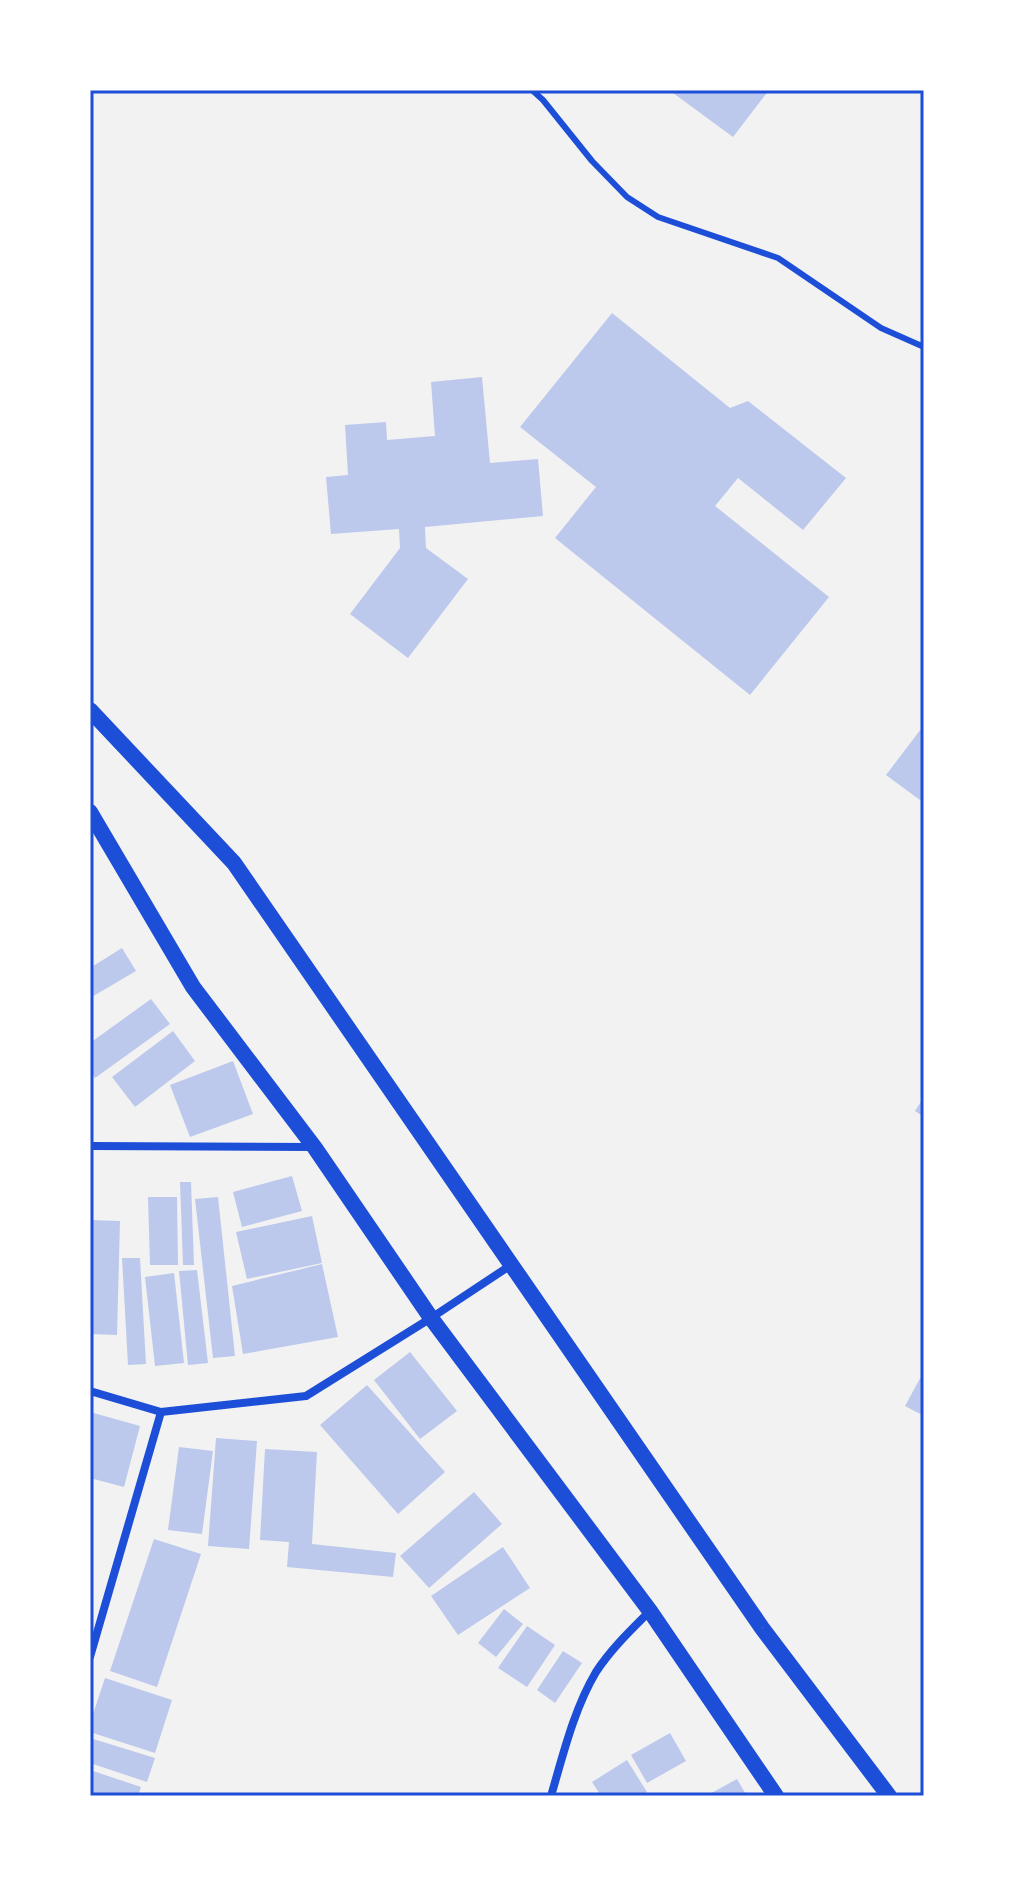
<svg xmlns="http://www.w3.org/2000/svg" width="1014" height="1886" font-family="'Exo 2',sans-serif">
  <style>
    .building { fill: #bdc9ec }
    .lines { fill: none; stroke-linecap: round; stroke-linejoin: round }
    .service { stroke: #1d4ed8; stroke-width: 6 }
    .minor { stroke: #1d4ed8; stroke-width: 8 }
    .secondary { stroke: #1d4ed8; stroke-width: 16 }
    .neatline { fill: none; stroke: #1d4ed8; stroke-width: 3 }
  </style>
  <rect width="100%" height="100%" fill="#f2f2f2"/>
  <path class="building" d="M 669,90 L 769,90 L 733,137 Z
    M 612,313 L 730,408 L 748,401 L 846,478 L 803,530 L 738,478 L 715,506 L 829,597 L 750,695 L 555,538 L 596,487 L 520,427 Z
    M 482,377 L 490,463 L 538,459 L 543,516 L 425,527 L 426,548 L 468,579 L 408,658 L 350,614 L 400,548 L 399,529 L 331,534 L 326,477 L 348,475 L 345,425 L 386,422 L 387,440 L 435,436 L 431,382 Z
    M 924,725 L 924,803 L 886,775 Z
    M 122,948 L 136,971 L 90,998 L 90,968 Z
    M 151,999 L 170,1024 L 95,1078 L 90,1071 L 90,1043 Z
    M 173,1031 L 195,1061 L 135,1107 L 112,1077 Z
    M 233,1061 L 253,1114 L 190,1137 L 170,1085 Z
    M 924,1097 L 924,1117 L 915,1111 Z
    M 292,1176 L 302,1211 L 242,1227 L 233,1192 Z
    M 180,1182 L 191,1182 L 194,1265 L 183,1265 Z
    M 148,1197 L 177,1197 L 178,1265 L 150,1265 Z
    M 218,1197 L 235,1356 L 213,1358 L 195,1199 Z
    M 312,1216 L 322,1263 L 247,1279 L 236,1232 Z
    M 90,1220 L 120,1221 L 117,1335 L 90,1334 Z
    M 122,1258 L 140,1258 L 146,1364 L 128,1365 Z
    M 322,1264 L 338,1337 L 243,1354 L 232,1286 Z
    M 197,1270 L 208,1363 L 188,1365 L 179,1271 Z
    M 174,1273 L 184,1363 L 155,1366 L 145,1277 Z
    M 410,1352 L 457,1411 L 420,1439 L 374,1380 Z
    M 924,1371 L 924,1416 L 905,1406 Z
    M 367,1385 L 445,1472 L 398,1514 L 320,1425 Z
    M 90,1412 L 140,1426 L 124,1487 L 90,1478 Z
    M 216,1438 L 257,1441 L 249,1549 L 208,1546 Z
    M 179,1447 L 213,1451 L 202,1534 L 168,1530 Z
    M 265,1449 L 317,1452 L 312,1544 L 396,1553 L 393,1577 L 287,1567 L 289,1542 L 260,1540 Z
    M 474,1492 L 502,1524 L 429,1588 L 400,1556 Z
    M 154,1539 L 201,1554 L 157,1687 L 110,1671 Z
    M 503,1547 L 530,1588 L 458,1635 L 431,1596 Z
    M 504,1609 L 523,1624 L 496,1657 L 478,1643 Z
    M 527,1626 L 555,1645 L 527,1687 L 498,1668 Z
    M 563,1651 L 582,1663 L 555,1703 L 537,1690 Z
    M 105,1678 L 172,1700 L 155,1753 L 90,1732 L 90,1723 Z
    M 670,1733 L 686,1761 L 647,1783 L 631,1755 Z
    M 90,1738 L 155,1758 L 147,1782 L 90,1763 Z
    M 627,1760 L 647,1792 L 641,1796 L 601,1796 L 592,1782 Z
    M 90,1770 L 141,1787 L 138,1796 L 90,1796 Z
    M 737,1779 L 747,1796 L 706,1796 Z"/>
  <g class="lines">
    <path class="service" d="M 532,90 L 543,100 L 592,161 L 627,197 L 658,217 L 778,258 L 881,328 L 924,347"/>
    <path class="minor" d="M 90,1146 L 314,1147
      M 90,1391 L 161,1412 L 306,1396 L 431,1318 L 511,1265
      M 90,1657 L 161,1412
      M 551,1796 C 563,1755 574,1709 596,1672 C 611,1649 631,1630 650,1611"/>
    <path class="secondary" d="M 90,710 L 234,863 L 762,1628 L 889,1796
      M 90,812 L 193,987 L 315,1148 L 431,1318 L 650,1611 L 776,1796"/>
  </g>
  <rect width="1014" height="1886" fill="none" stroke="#ffffff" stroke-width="184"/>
  <rect x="92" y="92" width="830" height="1702" class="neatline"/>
</svg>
